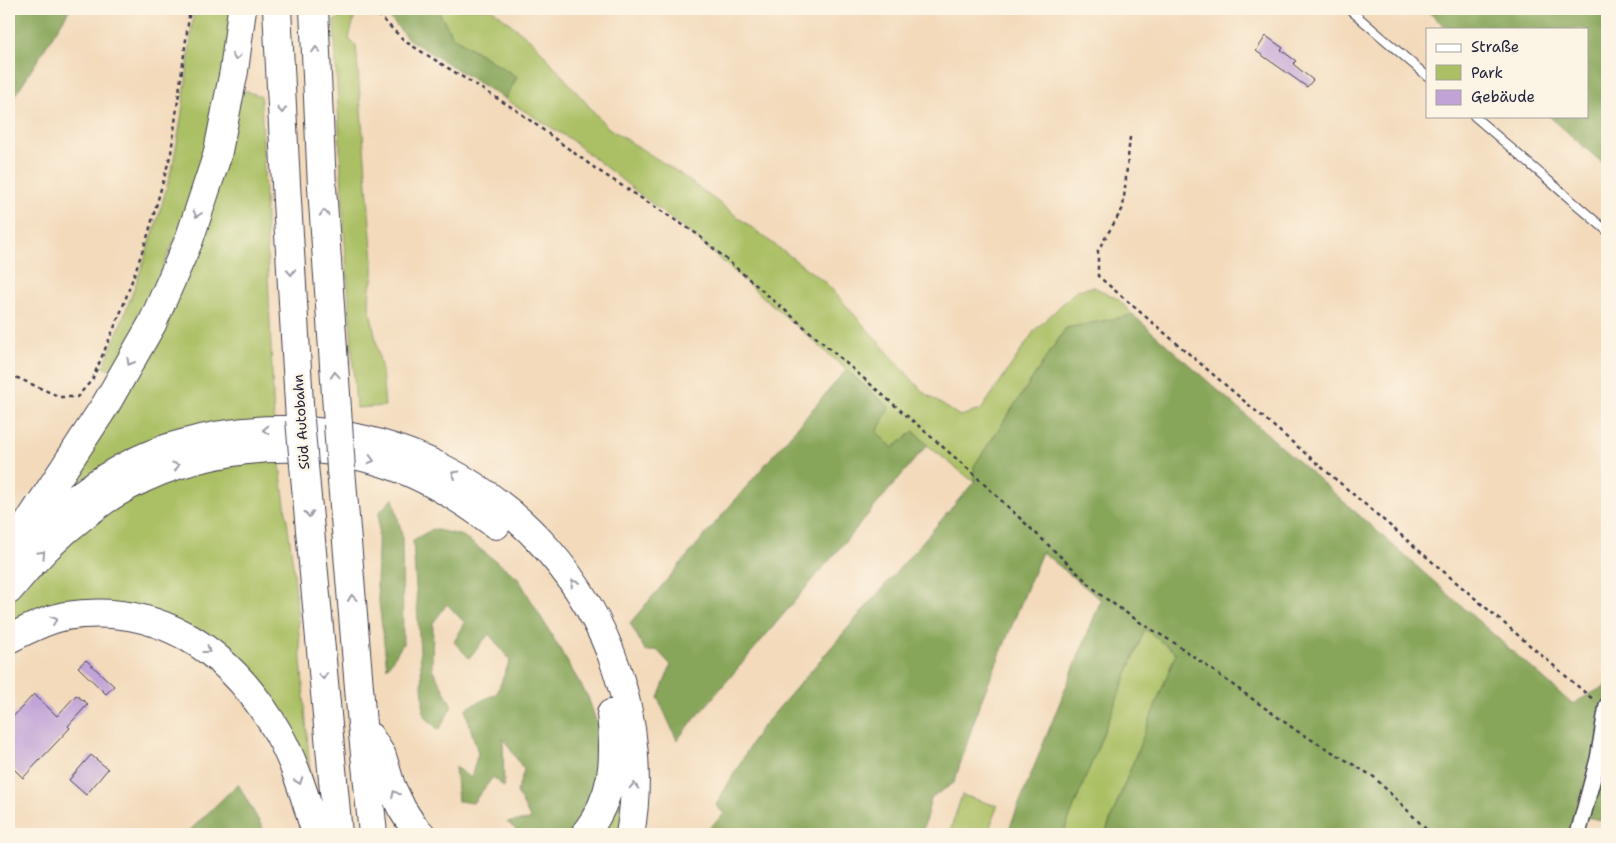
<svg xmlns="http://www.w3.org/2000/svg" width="1616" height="843" font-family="'Shantell Sans',sans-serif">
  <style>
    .green { fill: #abc065; stroke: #667150 }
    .forest { fill: #88a65a; stroke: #55644a }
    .building { fill: #c1a3d7 }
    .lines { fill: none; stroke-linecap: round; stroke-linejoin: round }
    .lane-casing { stroke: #413e4e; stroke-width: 10 }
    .street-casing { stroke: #413e4e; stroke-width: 18 }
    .highway-casing { stroke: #413e4e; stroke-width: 30 }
    .path { stroke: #413e4e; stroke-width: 2.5; stroke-dasharray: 4 4; stroke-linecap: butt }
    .lane { stroke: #fff; stroke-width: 8 }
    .street { stroke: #fff; stroke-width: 15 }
    .highway { stroke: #fff; stroke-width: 28 }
    .highway-bridge-casing { stroke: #413e4e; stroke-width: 30; stroke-linecap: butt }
    .highway-bridge { stroke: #fff; stroke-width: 28 }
    .oneway { stroke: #9c9ca7 }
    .labels { text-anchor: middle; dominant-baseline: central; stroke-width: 5; stroke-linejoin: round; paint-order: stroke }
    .street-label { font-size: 14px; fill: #22223b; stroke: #fcf5e5 }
  </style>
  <rect width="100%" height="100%" fill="#fcf5e5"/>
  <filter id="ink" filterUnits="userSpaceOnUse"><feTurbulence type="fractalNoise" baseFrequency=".02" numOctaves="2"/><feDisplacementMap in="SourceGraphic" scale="10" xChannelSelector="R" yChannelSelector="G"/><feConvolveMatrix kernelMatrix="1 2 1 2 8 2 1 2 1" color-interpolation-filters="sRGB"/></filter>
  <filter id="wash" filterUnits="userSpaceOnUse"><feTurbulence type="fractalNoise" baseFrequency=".0096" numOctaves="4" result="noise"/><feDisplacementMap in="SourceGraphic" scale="20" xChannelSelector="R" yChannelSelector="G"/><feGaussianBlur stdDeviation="1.12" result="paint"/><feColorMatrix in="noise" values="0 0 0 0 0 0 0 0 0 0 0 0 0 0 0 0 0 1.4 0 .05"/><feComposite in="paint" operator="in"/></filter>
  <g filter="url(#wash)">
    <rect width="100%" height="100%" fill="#f3dabb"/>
    <path class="green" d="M 194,9 L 235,9 L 231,42 L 194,196 L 116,373 L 103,367 C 131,301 156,232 173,163 C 184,112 188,60 194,9 Z
      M 437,9 L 492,9 L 533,42 L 607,127 L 679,173 L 827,284 L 924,393 L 960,416 L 981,410 L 1035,330 L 1077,290 L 1094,287 L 1118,299 L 1133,315 L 1066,328 L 974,466 L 974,482 L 927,445 L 914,431 L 893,448 L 877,432 L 889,407 L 698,240 L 570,139 L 505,99 L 517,77 L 453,37 Z
      M 348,14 L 353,15 L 354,19 L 349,38 L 352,43 L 356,45 L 373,262 L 373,276 L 370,288 L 369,304 L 382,372 L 385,406 L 356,408 L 343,212 L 334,21 Z
      M 239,89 L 261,96 L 274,423 L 57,498 L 99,428 Z
      M 279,459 L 294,573 L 312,796 L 282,730 L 163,618 L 9,630 L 9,604 L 25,585 L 69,542 L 116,506 L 195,470 Z
      M 1145,629 L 1176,653 L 1105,834 L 1063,834 Z
      M 620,747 L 621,834 L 595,834 Z
      M 962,795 L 997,806 L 988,834 L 949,834 Z"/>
    <path class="forest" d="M 9,9 L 70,9 L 9,105 Z
      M 385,9 L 437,9 L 453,37 L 517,77 L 505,99 L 408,39 L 385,12 Z
      M 1425,9 L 1607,9 L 1607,167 L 1549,116 L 1587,116 L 1587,29 L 1448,29 Z
      M 1133,315 L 1572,704 L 1607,685 L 1607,821 L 1575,815 L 1569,834 L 1105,834 L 1176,653 L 1145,629 L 1063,834 L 1007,834 L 1101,600 L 1042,552 L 979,706 L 954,783 L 931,798 L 922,834 L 703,834 L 724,814 L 716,805 L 758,732 L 974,482 L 974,466 L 1066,328 Z
      M 846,370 L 889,408 L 877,432 L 893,448 L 914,431 L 927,445 L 677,740 L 658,698 L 671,665 L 657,650 L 646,652 L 630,623 Z
      M 393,498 L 402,535 L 403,644 L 387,668 L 377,586 L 379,512 Z
      M 433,529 L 463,536 L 518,578 L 588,697 L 601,736 L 592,795 L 574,830 L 568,834 L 521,834 L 507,822 L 531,820 L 517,792 L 524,770 L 503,738 L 504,787 L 493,777 L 473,803 L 458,801 L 455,767 L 471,778 L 478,753 L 465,709 L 497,693 L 510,660 L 489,634 L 469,658 L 454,642 L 465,623 L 447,604 L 433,623 L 432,668 L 452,706 L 439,730 L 424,716 L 413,540 Z
      M 238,784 L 266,834 L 186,834 Z"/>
    <g id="blocks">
      <path class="building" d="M 1266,36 L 1283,48 L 1281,50 L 1296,61 L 1293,64 L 1313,80 L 1307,87 L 1256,51 Z
        M 86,660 L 114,686 L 106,694 L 78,667 Z
        M 34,694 L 57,716 L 76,695 L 88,704 L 68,726 L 70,728 L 23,778 L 9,764 L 9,721 Z
        M 91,755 L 108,769 L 86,795 L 69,780 Z"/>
    </g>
  </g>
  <g filter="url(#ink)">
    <use href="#blocks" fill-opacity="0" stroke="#413e4e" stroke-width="1"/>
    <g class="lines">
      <defs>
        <path id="lane" d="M 1349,9 L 1427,76
          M 1474,116 L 1607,231"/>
        <path id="street" d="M 1578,834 L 1598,759 L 1607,705"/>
        <path id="highway" d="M 277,9 L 286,184 L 300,420
          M 314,9 L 322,187 L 338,424
          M 304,465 L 338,834
          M 341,469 L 362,724 L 373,834
          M 23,531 L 106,404 L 152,324 L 189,240 L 217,156 L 234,71 L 242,9
          M 9,561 C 59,510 103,468 174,446 C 359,390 554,485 617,670 C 634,721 640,781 630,834
          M 9,590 C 32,561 58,535 87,513 C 170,448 289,432 387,464 C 427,477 463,500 496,525
          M 9,639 C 26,630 46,620 65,616 C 156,602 224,647 271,721 C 293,755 305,796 316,834
          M 370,737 L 382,756 L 391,786 L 402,809 L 413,826 L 421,834
          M 585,834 C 614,796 616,761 611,714"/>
      </defs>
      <use href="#lane" class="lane-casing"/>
      <use href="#street" class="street-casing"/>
      <use href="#highway" class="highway-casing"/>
      <path class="path" d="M 372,9 L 406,42 L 516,110 L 596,169 L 697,234 L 966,467 L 1102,596 L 1141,623 L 1176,644 L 1297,731 L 1374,777 L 1431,834
        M 380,9 L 380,16
        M 1130,137 L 1123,208 L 1098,250 L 1098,276 L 1595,701
        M 9,374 L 60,397 L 77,397 L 92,380 L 122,309 L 148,235 L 171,153 L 190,9
        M 1603,834 L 1607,833"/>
      <use href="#lane" class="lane"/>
      <use href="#street" class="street"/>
      <use href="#highway" class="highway"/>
      <defs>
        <path id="highway-bridge" d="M 300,420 L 304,465
          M 338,424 L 341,469"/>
      </defs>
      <use href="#highway-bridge" class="highway-bridge-casing"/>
      <use href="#highway-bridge" class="highway-bridge"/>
    </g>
    <defs><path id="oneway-chevron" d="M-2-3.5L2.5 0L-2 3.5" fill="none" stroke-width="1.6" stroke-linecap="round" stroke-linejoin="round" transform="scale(1.25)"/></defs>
    <g class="oneway">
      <use href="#oneway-chevron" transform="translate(316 50) rotate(-93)"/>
      <use href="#oneway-chevron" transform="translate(236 57) rotate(98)"/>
      <use href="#oneway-chevron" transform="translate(282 110) rotate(87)"/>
      <use href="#oneway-chevron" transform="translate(324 213) rotate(-94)"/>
      <use href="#oneway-chevron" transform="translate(197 214) rotate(108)"/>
      <use href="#oneway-chevron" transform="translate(291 272) rotate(87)"/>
      <use href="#oneway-chevron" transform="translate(130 362) rotate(120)"/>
      <use href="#oneway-chevron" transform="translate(335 375) rotate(-94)"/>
      <use href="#oneway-chevron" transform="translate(266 430) rotate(178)"/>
      <use href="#oneway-chevron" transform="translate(371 460) rotate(14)"/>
      <use href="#oneway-chevron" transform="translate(176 466) rotate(-17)"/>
      <use href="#oneway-chevron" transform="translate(455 474) rotate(-150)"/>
      <use href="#oneway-chevron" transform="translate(309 514) rotate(85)"/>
      <use href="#oneway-chevron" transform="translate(42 554) rotate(-46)"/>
      <use href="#oneway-chevron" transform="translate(574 583) rotate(-122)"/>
      <use href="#oneway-chevron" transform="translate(352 598) rotate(-95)"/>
      <use href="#oneway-chevron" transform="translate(54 620) rotate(-19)"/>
      <use href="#oneway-chevron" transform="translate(207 650) rotate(36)"/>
      <use href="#oneway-chevron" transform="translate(323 676) rotate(85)"/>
      <use href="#oneway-chevron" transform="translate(299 781) rotate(70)"/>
      <use href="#oneway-chevron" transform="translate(634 786) rotate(-88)"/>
      <use href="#oneway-chevron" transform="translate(395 794) rotate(-116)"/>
    </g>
  </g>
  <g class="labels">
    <g class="street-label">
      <text transform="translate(301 422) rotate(-94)">Süd Autobahn</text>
    </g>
  </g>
  <rect width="1616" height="843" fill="none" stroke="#fcf5e5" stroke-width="30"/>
  <rect x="1426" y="28" width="162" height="90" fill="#fcf5e5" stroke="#a5a1a1"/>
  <rect x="1436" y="44" width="25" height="8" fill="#ffffff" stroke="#a5a1a1"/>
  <text x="1471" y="52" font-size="15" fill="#22223b">Straße</text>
  <rect x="1436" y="65" width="25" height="15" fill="#abc065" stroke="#a5a1a1"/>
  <text x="1471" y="78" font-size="15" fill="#22223b">Park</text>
  <rect x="1436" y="90" width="25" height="15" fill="#c1a3d7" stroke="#a5a1a1"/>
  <text x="1471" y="102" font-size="15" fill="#22223b">Gebäude</text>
</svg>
